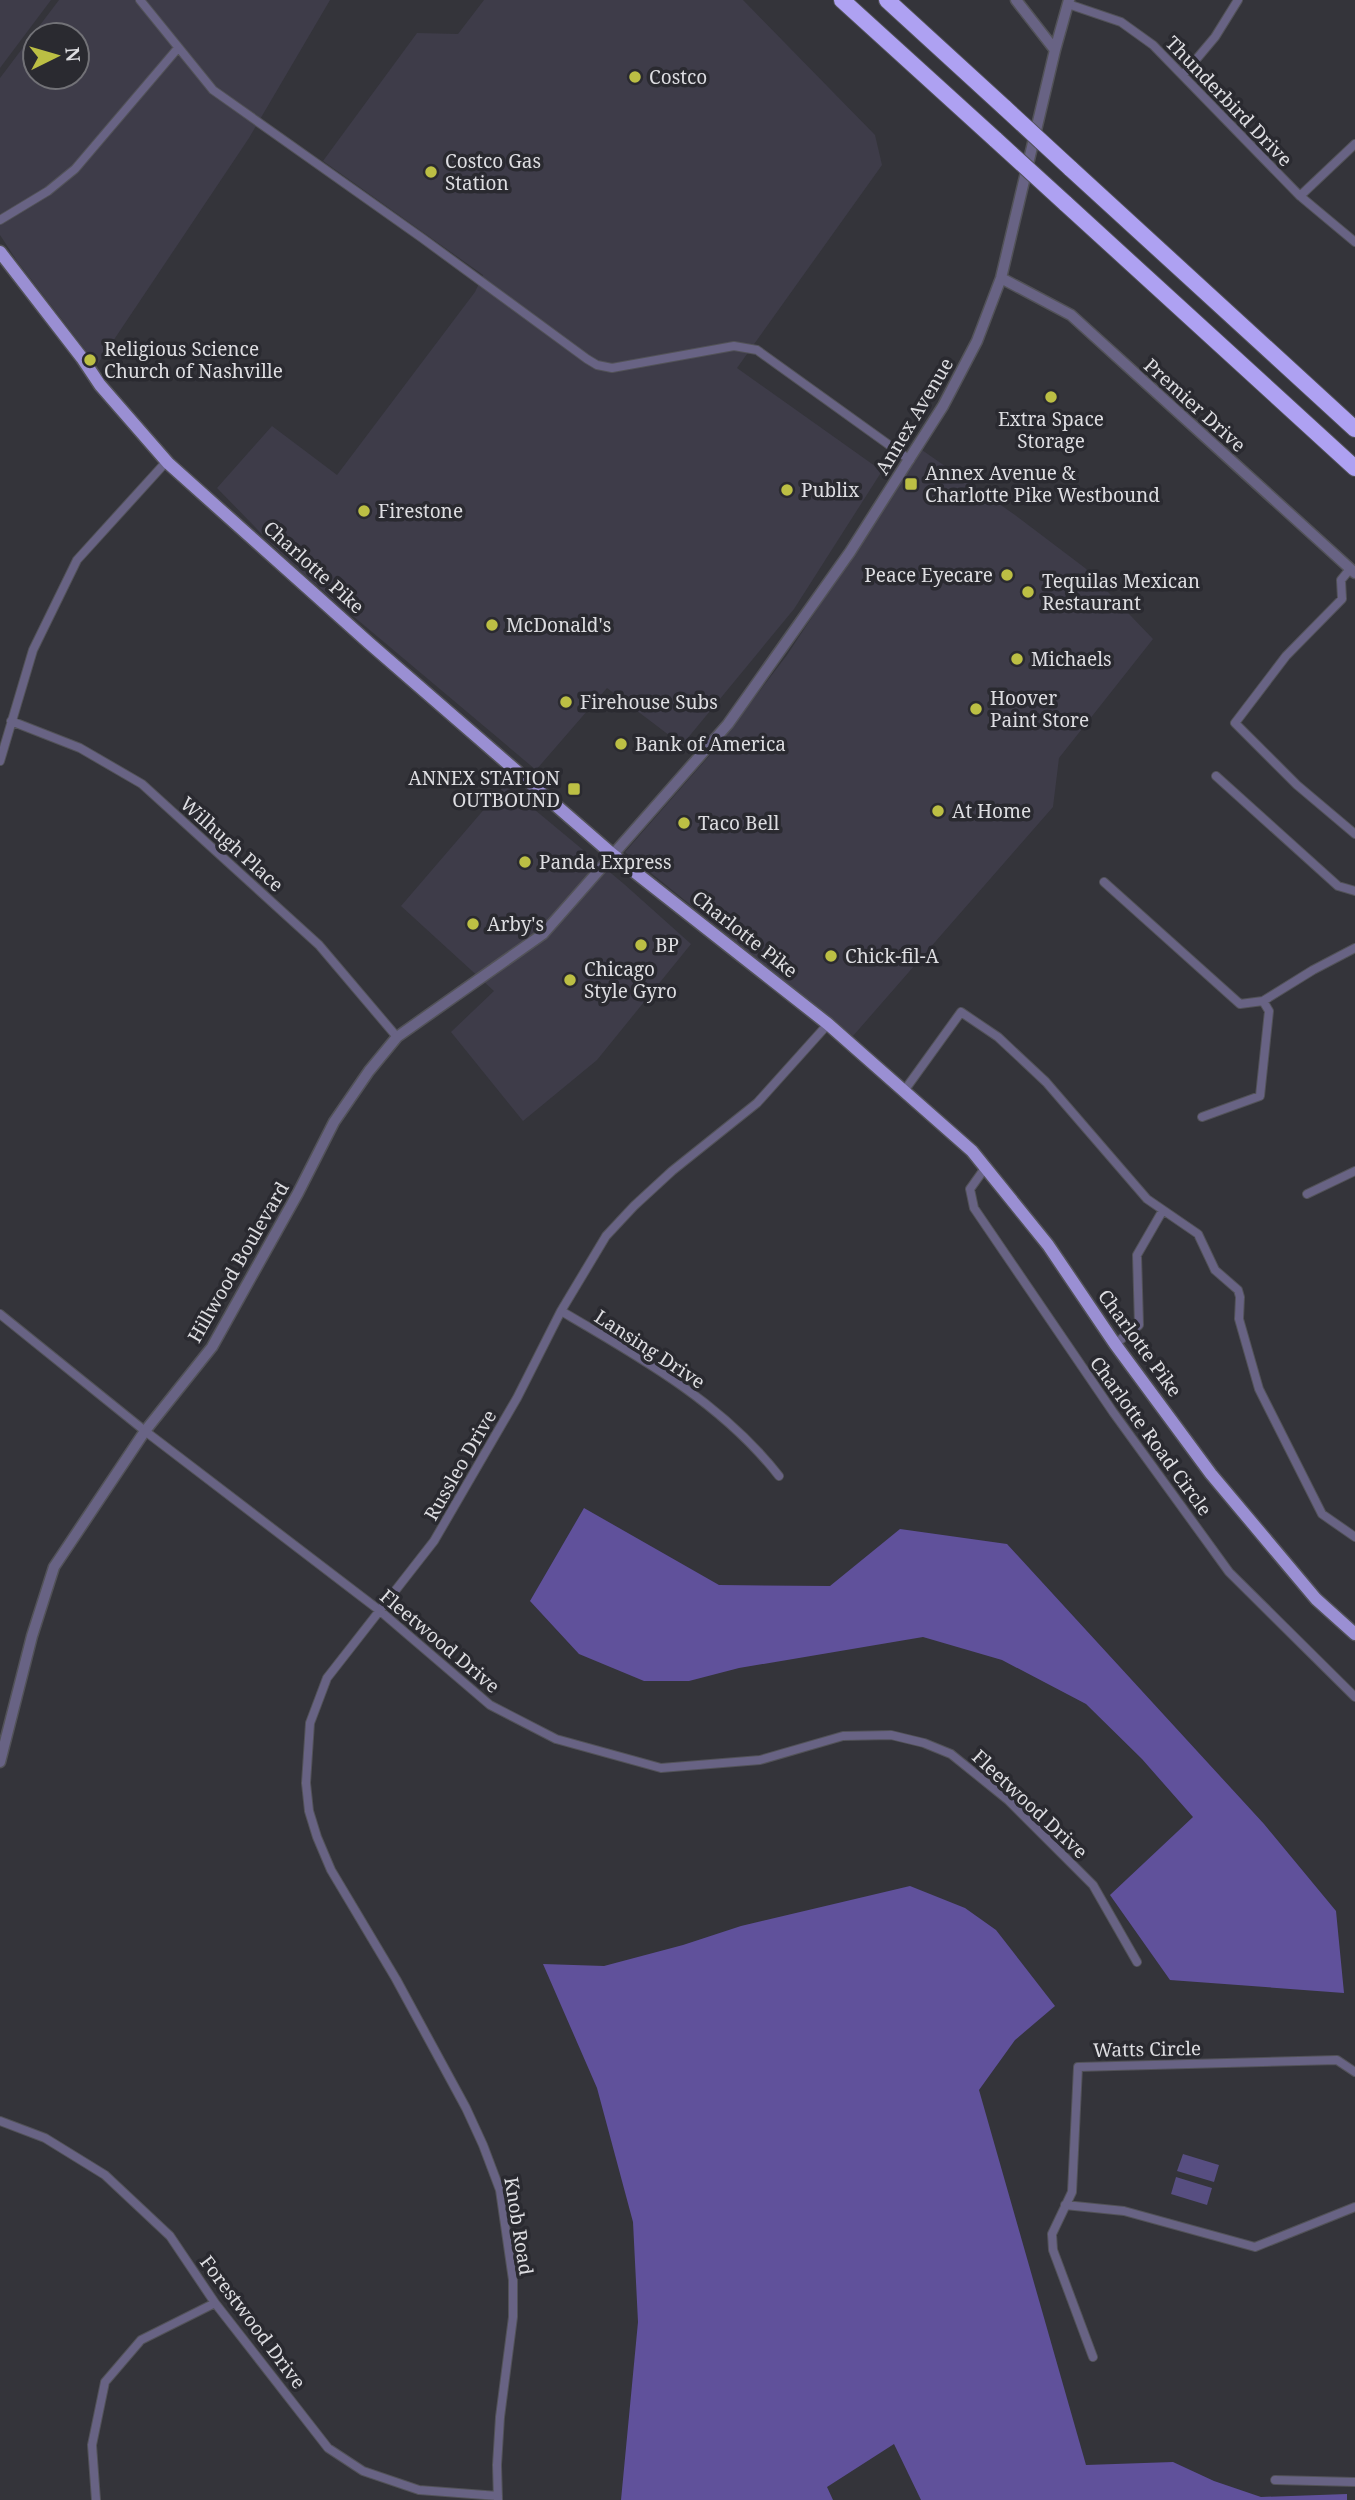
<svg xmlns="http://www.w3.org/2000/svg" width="1355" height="2500" font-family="'Noto Serif',serif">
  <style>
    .built { fill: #3e3c49; fill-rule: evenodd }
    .green { fill: #574e81 }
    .forest { fill: #60519b }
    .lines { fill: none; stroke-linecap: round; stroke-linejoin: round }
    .minor-casing { stroke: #525258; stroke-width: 10 }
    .tertiary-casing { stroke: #525258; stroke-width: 13 }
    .primary-casing { stroke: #525258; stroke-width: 15 }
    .motorway-casing { stroke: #525258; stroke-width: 18 }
    .minor { stroke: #686384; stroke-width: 8 }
    .tertiary { stroke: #686384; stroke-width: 10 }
    .primary { stroke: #9a8fd3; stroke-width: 12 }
    .motorway { stroke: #aea1f2; stroke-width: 16 }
    .motorway-bridge-casing { stroke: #525258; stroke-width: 18; stroke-linecap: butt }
    .motorway-bridge { stroke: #aea1f2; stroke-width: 16 }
    .poi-dot { fill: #bcbf44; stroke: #2a2a30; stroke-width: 2.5 }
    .labels { text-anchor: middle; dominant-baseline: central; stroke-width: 7; stroke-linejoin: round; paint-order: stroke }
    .poi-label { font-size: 19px; fill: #dddde1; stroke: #2a2a30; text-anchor: start }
    .street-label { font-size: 19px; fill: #dddde1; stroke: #2a2a30 }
  </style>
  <rect width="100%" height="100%" fill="#34343a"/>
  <path class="built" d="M 0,0 L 51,0 L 0,68 Z
    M 59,0 L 330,0 L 249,138 L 97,365 L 17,261 L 0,235 L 0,78 ZM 35,35 L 77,35 L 77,77 L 35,77 Z
    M 484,0 L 743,0 L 875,135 L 882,165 L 737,368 L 882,471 L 794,609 L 682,745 L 607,688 L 536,770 L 290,563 L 217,488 L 272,426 L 337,475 L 475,292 L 483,275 L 323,161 L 417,33 L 458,34 Z
    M 922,450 L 1015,515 L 1085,568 L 1153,639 L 1059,758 L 1053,807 L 853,1036 L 625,852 L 717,747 L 787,655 Z
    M 505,785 L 624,884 L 691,944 L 597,1060 L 523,1121 L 451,1032 L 494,991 L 401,906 Z"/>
  <path class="green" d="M 1183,2154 L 1219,2165 L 1214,2182 L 1177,2171 Z
    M 1176,2177 L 1212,2188 L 1207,2205 L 1171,2194 Z"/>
  <path class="forest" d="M 584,1508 L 719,1585 L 830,1586 L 900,1529 L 1007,1544 L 1264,1824 L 1336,1911 L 1344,1993 L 1170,1980 L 1110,1895 L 1193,1817 L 1142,1759 L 1086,1704 L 1002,1660 L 923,1637 L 739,1668 L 689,1681 L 644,1681 L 579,1654 L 530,1601 Z
    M 910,1886 L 965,1908 L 996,1930 L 1055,2006 L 1015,2040 L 979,2090 L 1086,2465 L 1173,2462 L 1214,2481 L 1261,2497 L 1347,2494 L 1347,2500 L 921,2500 L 894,2444 L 827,2487 L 833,2500 L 621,2500 L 638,2322 L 633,2222 L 597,2088 L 543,1964 L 604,1966 L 683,1945 L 741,1926 Z"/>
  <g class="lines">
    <defs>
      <path id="minor" d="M 140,0 L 213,90 L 422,238 L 587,359 L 597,365 L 612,368 L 734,346 L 757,350 L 910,460
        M 1068,4 L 1121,22 L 1153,45 L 1300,196 L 1355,242
        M 1183,75 L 1215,37 L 1238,0
        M 1300,196 L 1355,144
        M 0,220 L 48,191 L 75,169 L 178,48
        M 1350,569 L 1341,580 L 1342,599 L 1286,656 L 1235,723 L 1297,785 L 1355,834
        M 11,721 L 80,748 L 142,784 L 319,945 L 397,1037
        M 0,761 L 33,650 L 77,560 L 166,462
        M 1216,776 L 1338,886 L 1355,891
        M 1104,882 L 1240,1004 L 1263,1001 L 1313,970 L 1355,948
        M 904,1091 L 961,1012 L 998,1037 L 1046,1082 L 1147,1199 L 1198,1234 L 1215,1270 L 1238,1290 L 1240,1297 L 1239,1319 L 1259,1389 L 1322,1514 L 1355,1537
        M 1202,1117 L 1260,1096 L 1269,1011 L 1263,1001
        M 985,1168 L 970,1189 L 974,1208 L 1113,1412 L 1229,1572 L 1355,1697
        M 1307,1194 L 1355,1171
        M 561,1311 C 640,1357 722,1403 779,1476
        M 0,1314 L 145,1431 L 379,1610 L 490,1705 L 556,1739 L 661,1768 L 760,1760 L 843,1736 L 891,1735 L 924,1743 L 951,1754 L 1008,1800 L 1093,1885 L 1137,1962
        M 1115,1344 L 1139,1325 L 1137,1255 L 1163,1210
        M 0,2121 L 45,2138 L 105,2175 L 170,2236 L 215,2303 L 328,2448 L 363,2471 L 419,2490 L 498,2496
        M 1065,2205 L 1124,2211 L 1255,2247 L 1355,2207
        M 1093,2357 L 1053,2250 L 1052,2234 L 1072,2192 L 1078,2067 L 1337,2060 L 1355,2072
        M 1275,2480 L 1355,2482
        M 96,2500 L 92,2445 L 105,2382 L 141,2340 L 215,2303
        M 498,2500 L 497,2465 L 500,2417 L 513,2317 L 513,2280 L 500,2190 L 483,2145 L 466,2108 L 396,1979 L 331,1870 L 317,1837 L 309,1811 L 306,1783 L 310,1723 L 327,1678 L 434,1541 L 517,1398 L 561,1311 L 606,1236 L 634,1206 L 672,1171 L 757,1103 L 828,1024"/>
      <path id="tertiary" d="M 1016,0 L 1055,50
        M 1001,278 L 1071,315 L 1355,573
        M 0,1762 L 32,1636 L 54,1567 L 145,1431 L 212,1347 L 298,1193 L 334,1122 L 369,1071 L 397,1037 L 543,934 L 728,724 L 850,552 L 943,406 L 977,341 L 1001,278 L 1055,50 L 1069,0"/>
      <path id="primary" d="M 0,252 L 82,358 L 100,385 L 168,463 L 369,643 L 612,854 L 828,1024 L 972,1151 L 1048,1245 L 1115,1344 L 1211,1474 L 1316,1599 L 1355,1634"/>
      <path id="motorway" d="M 842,0 L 996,140
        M 887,0 L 1005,108
        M 1070,168 L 1355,429
        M 1065,203 L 1355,468"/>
    </defs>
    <use href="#minor" class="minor-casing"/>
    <use href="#tertiary" class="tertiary-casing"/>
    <use href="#primary" class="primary-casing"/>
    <use href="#motorway" class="motorway-casing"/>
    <use href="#minor" class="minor"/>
    <use href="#tertiary" class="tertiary"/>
    <use href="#primary" class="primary"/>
    <use href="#motorway" class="motorway"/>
    <defs>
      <path id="motorway-bridge" d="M 1005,108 L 1070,168
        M 996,140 L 1065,203"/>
    </defs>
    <use href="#motorway-bridge" class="motorway-bridge-casing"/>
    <use href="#motorway-bridge" class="motorway-bridge"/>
  </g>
  <g class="poi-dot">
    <circle cx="635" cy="77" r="7"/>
    <circle cx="431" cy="172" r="7"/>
    <circle cx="90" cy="360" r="7"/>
    <circle cx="1051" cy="397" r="7"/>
    <rect x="904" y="477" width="14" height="14" rx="3.5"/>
    <circle cx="787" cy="490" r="7"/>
    <circle cx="364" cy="511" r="7"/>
    <circle cx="1007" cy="575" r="7"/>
    <circle cx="1028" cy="592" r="7"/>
    <circle cx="492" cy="625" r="7"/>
    <circle cx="1017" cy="659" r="7"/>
    <circle cx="566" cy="702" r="7"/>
    <circle cx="976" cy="709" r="7"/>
    <circle cx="621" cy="744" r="7"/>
    <rect x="567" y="782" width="14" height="14" rx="3.5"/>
    <circle cx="938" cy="811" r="7"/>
    <circle cx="684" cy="823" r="7"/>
    <circle cx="525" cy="862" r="7"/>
    <circle cx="473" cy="924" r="7"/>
    <circle cx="641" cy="945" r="7"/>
    <circle cx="831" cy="956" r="7"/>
    <circle cx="570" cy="980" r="7"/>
  </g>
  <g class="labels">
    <g class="poi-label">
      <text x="649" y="77">Costco</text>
      <text x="445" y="161">Costco Gas<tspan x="445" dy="22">Station</tspan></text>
      <text x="104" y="349">Religious Science<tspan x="104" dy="22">Church of Nashville</tspan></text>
      <text x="1051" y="419" text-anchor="middle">Extra Space<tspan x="1051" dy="22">Storage</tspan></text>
      <text x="925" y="473">Annex Avenue &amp;<tspan x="925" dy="22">Charlotte Pike Westbound</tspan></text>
      <text x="801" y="490">Publix</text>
      <text x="378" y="511">Firestone</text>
      <text x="993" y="575" text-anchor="end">Peace Eyecare</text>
      <text x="1042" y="581">Tequilas Mexican<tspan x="1042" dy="22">Restaurant</tspan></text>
      <text x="506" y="625">McDonald's</text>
      <text x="1031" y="659">Michaels</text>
      <text x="990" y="698">Hoover<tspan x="990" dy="22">Paint Store</tspan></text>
      <text x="580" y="702">Firehouse Subs</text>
      <text x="635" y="744">Bank of America</text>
      <text x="560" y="778" text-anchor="end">ANNEX STATION<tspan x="560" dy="22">OUTBOUND</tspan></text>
      <text x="952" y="811">At Home</text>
      <text x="698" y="823">Taco Bell</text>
      <text x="539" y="862">Panda Express</text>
      <text x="487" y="924">Arby's</text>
      <text x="655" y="945">BP</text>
      <text x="845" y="956">Chick-fil-A</text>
      <text x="584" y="969">Chicago<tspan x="584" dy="22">Style Gyro</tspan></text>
    </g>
    <g class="street-label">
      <text transform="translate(1229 101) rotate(46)">Thunderbird Drive</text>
      <text transform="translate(1195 405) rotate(42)">Premier Drive</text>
      <text transform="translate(914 416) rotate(-59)">Annex Avenue</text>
      <text transform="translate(314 567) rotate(42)">Charlotte Pike</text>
      <text transform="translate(232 844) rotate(42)">Wilhugh Place</text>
      <text transform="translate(745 934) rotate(38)">Charlotte Pike</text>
      <text transform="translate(238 1262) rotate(-60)">Hillwood Boulevard</text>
      <text transform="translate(1140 1343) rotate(54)">Charlotte Pike</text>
      <text transform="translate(650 1349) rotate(33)">Lansing Drive</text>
      <text transform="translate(1151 1436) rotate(54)">Charlotte Road Circle</text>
      <text transform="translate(460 1465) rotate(-60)">Russleo Drive</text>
      <text transform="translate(440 1641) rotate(40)">Fleetwood Drive</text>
      <text transform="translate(1030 1804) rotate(43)">Fleetwood Drive</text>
      <text transform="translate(1147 2049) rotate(-1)">Watts Circle</text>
      <text transform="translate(519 2226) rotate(81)">Knob Road</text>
      <text transform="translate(253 2322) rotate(53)">Forestwood Drive</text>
    </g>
  </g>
  <g transform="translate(56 56) rotate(85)"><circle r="33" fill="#2a2a30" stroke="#727277" stroke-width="2"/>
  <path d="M0-5L12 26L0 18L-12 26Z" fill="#bcbf44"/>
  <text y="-10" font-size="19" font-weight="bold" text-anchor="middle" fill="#dddde1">N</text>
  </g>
</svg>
